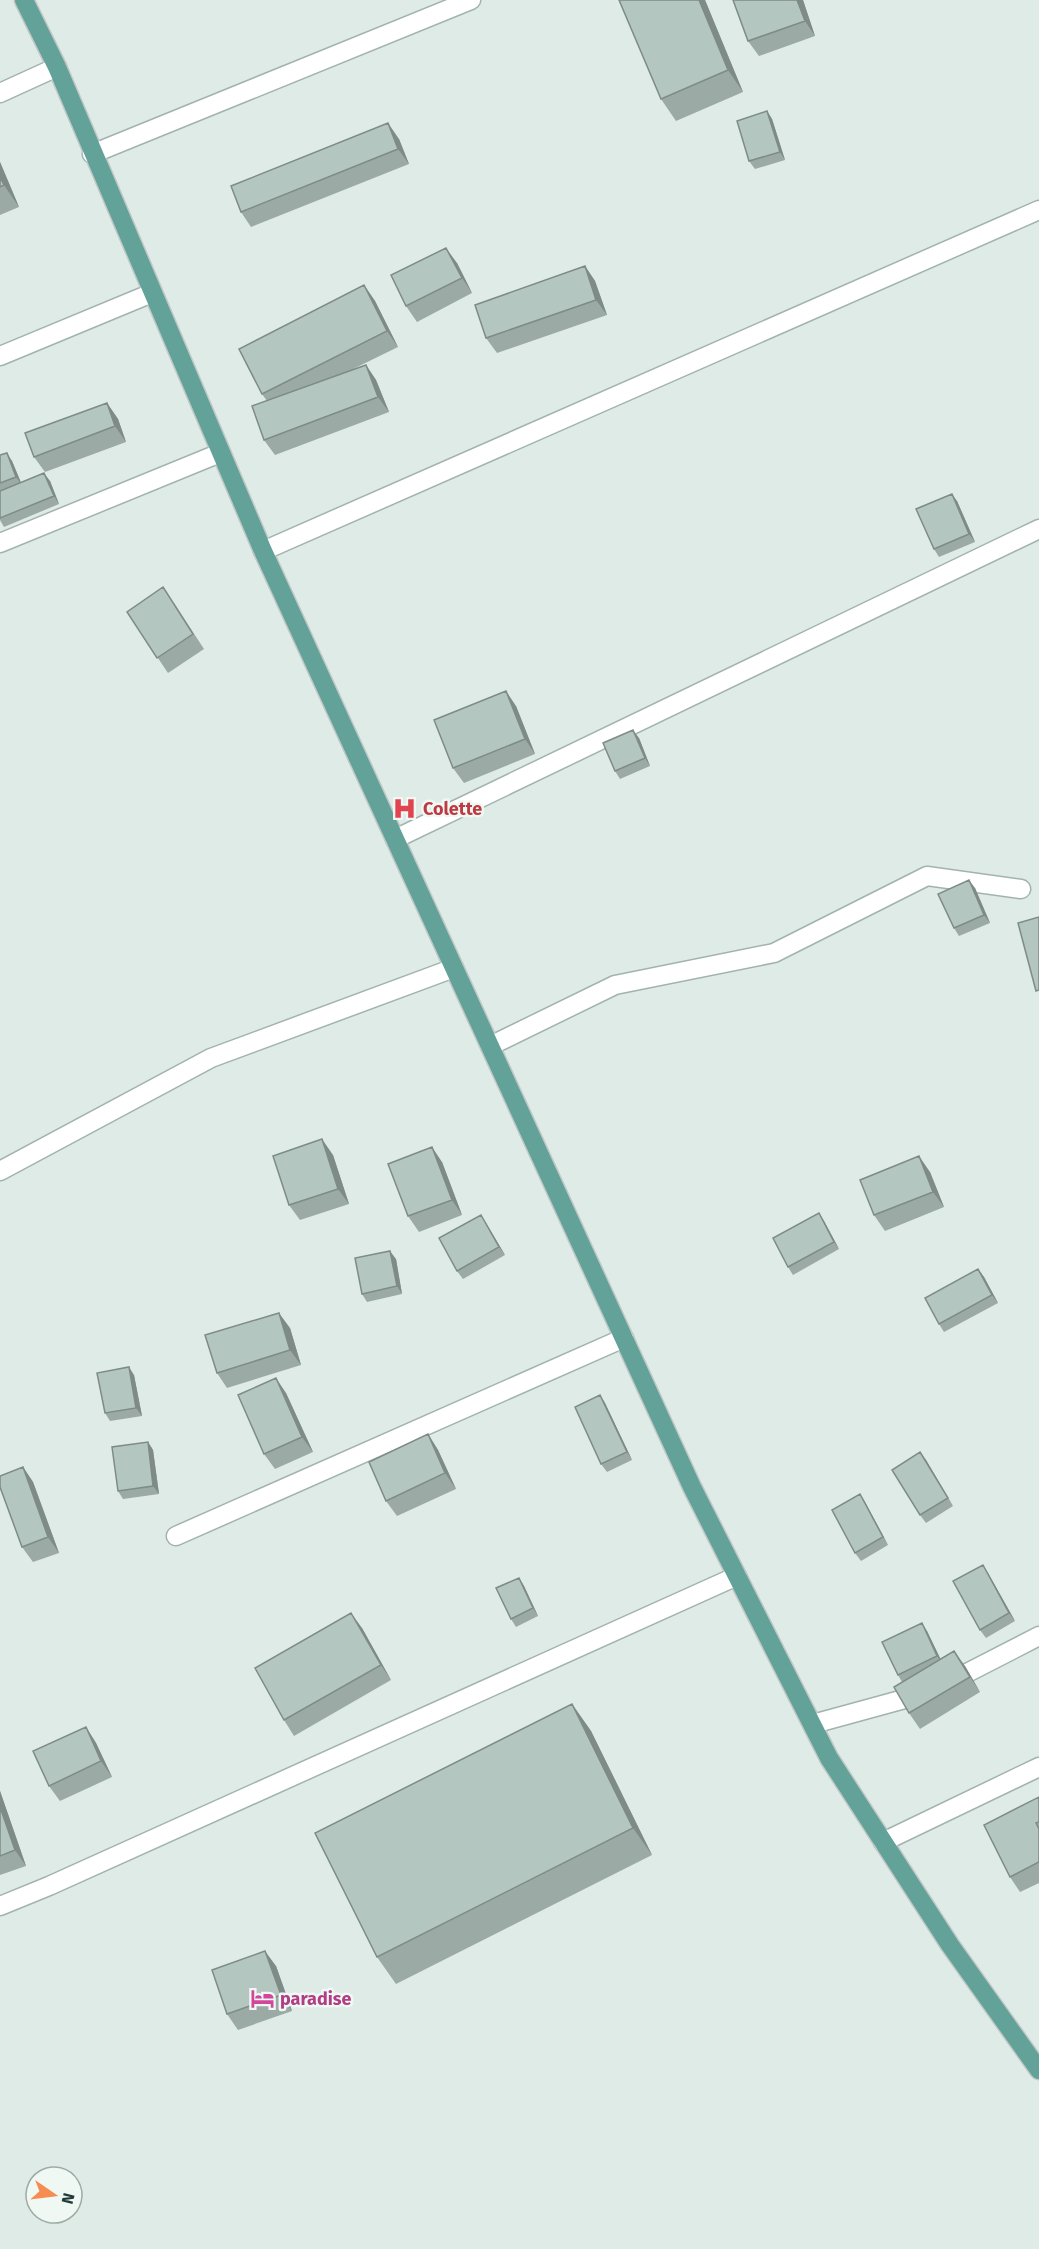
<svg xmlns="http://www.w3.org/2000/svg" width="1039" height="2249" font-family="'Fira Sans',sans-serif">
  <style>
    .lines { fill: none; stroke-linecap: round; stroke-linejoin: round }
    .minor-casing { stroke: #a2b3af; stroke-width: 21 }
    .major-casing { stroke: #c1c8c7; stroke-width: 21 }
    .minor { stroke: #fff; stroke-width: 18 }
    .major { stroke: #62a298; stroke-width: 18 }
    .wall { fill: #9baaa5 }
    .shaded-wall { fill: #7e8b86 }
    .building { fill: #b4c6c0; stroke: #7e8b86; stroke-width: 1.5 }
    .labels { text-anchor: middle; dominant-baseline: central; stroke-width: 5; stroke-linejoin: round; paint-order: stroke }
    .health-label { font-size: 18px; font-weight: bold; fill: #be3a42; stroke: #f0f8f4; text-anchor: start }
    .hotel-label { font-size: 18px; font-weight: bold; fill: #b23c85; stroke: #f0f8f4; text-anchor: start }
  </style>
  <rect width="100%" height="100%" fill="#dfebe7"/>
  <g class="lines">
    <defs>
      <path id="minor" d="M 0,93 L 57,67
        M 92,154 L 471,0
        M 0,356 L 152,293
        M 0,543 L 220,453
        M 263,551 L 1039,210
        M 395,839 L 1039,529
        M 490,1046 L 615,985 L 774,953 L 927,876 L 1021,889
        M 0,1171 L 211,1058 L 454,968
        M 176,1536 L 624,1338
        M 813,1724 L 930,1692 L 1039,1636
        M 883,1842 L 1039,1767
        M 0,1906 L 49,1886 L 737,1576"/>
      <path id="major" d="M 24,0 L 57,67 L 263,551 L 692,1487 L 829,1758 L 950,1945 L 1039,2070"/>
    </defs>
    <use href="#minor" class="minor-casing"/>
    <use href="#major" class="major-casing"/>
    <use href="#minor" class="minor"/>
    <use href="#major" class="major"/>
  </g>
  <path class="wall" d="M 705,0 L 743,92 L 676,121 L 661,99 Z
    M 733,0 L 803,0 L 815,36 L 759,56 L 748,41 Z
    M 767,111 L 772,119 L 785,160 L 755,169 L 749,161 Z
    M 399,139 L 409,164 L 251,227 L 241,212 Z
    M 0,162 L 19,207 L 0,215 Z
    M 457,263 L 472,293 L 417,322 L 406,306 Z
    M 585,266 L 595,281 L 607,315 L 497,353 L 486,338 Z
    M 364,285 L 375,301 L 398,347 L 353,369 L 366,365 L 376,380 L 389,412 L 275,455 L 264,440 L 267,401 L 262,394 Z
    M 107,403 L 118,419 L 126,442 L 45,472 L 34,457 Z
    M 0,455 L 12,461 L 21,483 L 50,481 L 59,504 L 4,527 L 0,520 Z
    M 957,501 L 975,542 L 939,557 L 934,549 Z
    M 174,603 L 204,649 L 168,673 L 127,612 Z
    M 516,706 L 535,754 L 464,783 L 453,768 Z
    M 639,738 L 650,766 L 620,779 L 615,771 Z
    M 975,888 L 990,923 L 959,936 L 954,928 Z
    M 333,1155 L 349,1204 L 300,1220 L 289,1205 Z
    M 442,1162 L 462,1215 L 419,1232 L 408,1216 Z
    M 930,1172 L 944,1207 L 885,1231 L 874,1215 Z
    M 819,1213 L 824,1221 L 839,1249 L 793,1275 L 788,1267 Z
    M 486,1223 L 505,1255 L 463,1279 L 457,1271 Z
    M 396,1259 L 402,1294 L 367,1302 L 362,1294 Z
    M 978,1269 L 984,1277 L 998,1303 L 944,1332 L 939,1324 Z
    M 290,1328 L 301,1365 L 227,1388 L 217,1373 Z
    M 134,1375 L 142,1416 L 110,1421 L 105,1413 Z
    M 286,1393 L 313,1452 L 275,1469 L 264,1454 Z
    M 600,1395 L 605,1403 L 632,1460 L 607,1472 L 601,1464 Z
    M 428,1434 L 438,1450 L 456,1489 L 397,1516 L 386,1501 Z
    M 148,1442 L 153,1450 L 159,1494 L 123,1499 L 118,1491 Z
    M 926,1460 L 953,1506 L 926,1523 L 920,1515 Z
    M 23,1467 L 33,1482 L 59,1553 L 33,1562 L 22,1547 Z
    M 860,1494 L 865,1502 L 888,1545 L 861,1561 L 855,1553 Z
    M 988,1573 L 1015,1621 L 986,1638 L 980,1630 Z
    M 519,1578 L 524,1586 L 538,1616 L 516,1627 L 511,1619 Z
    M 362,1628 L 391,1680 L 294,1736 L 284,1720 Z
    M 927,1631 L 940,1659 L 965,1666 L 980,1692 L 920,1729 L 909,1713 L 902,1682 L 898,1675 Z
    M 572,1704 L 591,1731 L 652,1855 L 396,1984 L 377,1957 Z
    M 86,1727 L 96,1743 L 112,1777 L 60,1801 L 49,1786 Z
    M 0,1791 L 26,1866 L 0,1875 Z
    M 1039,1797 L 1039,1883 L 1020,1892 L 1010,1877 Z
    M 276,1966 L 292,2011 L 238,2030 L 227,2014 Z"/>
  <path class="shaded-wall" d="M 699,0 L 705,0 L 743,92 L 728,70 Z
    M 797,0 L 803,0 L 815,36 L 805,21 Z
    M 767,111 L 772,119 L 785,160 L 780,152 Z
    M 388,123 L 399,139 L 409,164 L 398,149 Z
    M 0,162 L 19,207 L 4,185 L 0,177 Z
    M 446,248 L 457,263 L 472,293 L 462,278 Z
    M 585,266 L 595,281 L 607,315 L 596,300 Z
    M 364,285 L 375,301 L 398,347 L 387,331 Z
    M 366,365 L 376,380 L 389,412 L 378,397 Z
    M 107,403 L 118,419 L 126,442 L 115,426 Z
    M 7,453 L 12,461 L 22,485 L 16,477 Z
    M 44,473 L 50,481 L 59,504 L 54,496 Z
    M 952,494 L 957,501 L 975,542 L 969,534 Z
    M 506,691 L 516,706 L 535,754 L 525,739 Z
    M 633,730 L 639,738 L 650,766 L 645,758 Z
    M 969,880 L 975,888 L 990,923 L 984,915 Z
    M 322,1139 L 333,1155 L 349,1204 L 338,1189 Z
    M 432,1147 L 442,1162 L 462,1215 L 452,1200 Z
    M 919,1156 L 930,1172 L 944,1207 L 933,1192 Z
    M 819,1213 L 824,1221 L 839,1249 L 834,1242 Z
    M 481,1215 L 486,1223 L 505,1255 L 499,1247 Z
    M 390,1251 L 396,1259 L 402,1294 L 397,1286 Z
    M 978,1269 L 984,1277 L 998,1303 L 992,1295 Z
    M 279,1313 L 290,1328 L 301,1365 L 290,1350 Z
    M 129,1367 L 134,1375 L 142,1416 L 136,1408 Z
    M 276,1378 L 286,1393 L 313,1452 L 302,1437 Z
    M 600,1395 L 605,1403 L 632,1460 L 627,1452 Z
    M 428,1434 L 438,1450 L 456,1489 L 445,1473 Z
    M 148,1442 L 153,1450 L 159,1494 L 153,1486 Z
    M 920,1452 L 926,1460 L 953,1506 L 948,1498 Z
    M 23,1467 L 33,1482 L 59,1553 L 48,1537 Z
    M 860,1494 L 865,1502 L 888,1545 L 883,1537 Z
    M 983,1565 L 988,1573 L 1015,1621 L 1009,1613 Z
    M 519,1578 L 524,1586 L 538,1616 L 533,1608 Z
    M 351,1613 L 362,1628 L 391,1680 L 381,1665 Z
    M 922,1623 L 927,1631 L 943,1664 L 937,1656 Z
    M 954,1651 L 965,1666 L 980,1692 L 970,1677 Z
    M 572,1704 L 591,1731 L 652,1855 L 633,1828 Z
    M 86,1727 L 96,1743 L 112,1777 L 101,1761 Z
    M 0,1791 L 26,1866 L 15,1850 L 0,1807 Z
    M 265,1951 L 276,1966 L 292,2011 L 281,1995 Z"/>
  <path class="building" d="M 619,0 L 699,0 L 728,70 L 661,99 Z
    M 733,0 L 797,0 L 805,21 L 748,41 Z
    M 767,111 L 780,152 L 749,161 L 737,121 Z
    M 388,123 L 398,149 L 241,212 L 231,186 Z
    M 0,177 L 4,185 L 0,187 Z
    M 446,248 L 462,278 L 406,306 L 391,275 Z
    M 585,266 L 596,300 L 486,338 L 475,305 Z
    M 364,285 L 387,331 L 262,394 L 239,349 Z
    M 366,365 L 378,397 L 264,440 L 252,406 Z
    M 107,403 L 115,426 L 34,457 L 25,433 Z
    M 7,453 L 16,477 L 0,483 L 0,455 Z
    M 44,473 L 54,496 L 0,518 L 0,491 Z
    M 952,494 L 969,534 L 934,549 L 916,509 Z
    M 163,587 L 193,634 L 157,658 L 127,612 Z
    M 506,691 L 525,739 L 453,768 L 434,720 Z
    M 633,730 L 645,758 L 615,771 L 603,743 Z
    M 969,880 L 984,915 L 954,928 L 938,894 Z
    M 1039,917 L 1039,990 L 1036,991 L 1018,923 Z
    M 322,1139 L 338,1189 L 289,1205 L 273,1156 Z
    M 432,1147 L 452,1200 L 408,1216 L 388,1164 Z
    M 919,1156 L 933,1192 L 874,1215 L 860,1180 Z
    M 819,1213 L 834,1242 L 788,1267 L 773,1238 Z
    M 481,1215 L 499,1247 L 457,1271 L 439,1238 Z
    M 390,1251 L 397,1286 L 362,1294 L 355,1258 Z
    M 978,1269 L 992,1295 L 939,1324 L 925,1298 Z
    M 279,1313 L 290,1350 L 217,1373 L 205,1335 Z
    M 129,1367 L 136,1408 L 105,1413 L 97,1373 Z
    M 276,1378 L 302,1437 L 264,1454 L 238,1395 Z
    M 600,1395 L 627,1452 L 601,1464 L 575,1407 Z
    M 428,1434 L 445,1473 L 386,1501 L 369,1462 Z
    M 148,1442 L 153,1486 L 118,1491 L 112,1447 Z
    M 920,1452 L 948,1498 L 920,1515 L 892,1470 Z
    M 23,1467 L 48,1537 L 22,1547 L 0,1487 L 0,1476 Z
    M 860,1494 L 883,1537 L 855,1553 L 832,1510 Z
    M 983,1565 L 1009,1613 L 980,1630 L 953,1581 Z
    M 519,1578 L 533,1608 L 511,1619 L 496,1588 Z
    M 351,1613 L 381,1665 L 284,1720 L 255,1668 Z
    M 922,1623 L 937,1656 L 898,1675 L 882,1642 Z
    M 954,1651 L 970,1677 L 909,1713 L 894,1687 Z
    M 572,1704 L 633,1828 L 377,1957 L 315,1833 Z
    M 86,1727 L 101,1761 L 49,1786 L 33,1751 Z
    M 1039,1797 L 1039,1822 L 1036,1823 L 1039,1829 L 1039,1862 L 1010,1877 L 984,1825 Z
    M 0,1807 L 15,1850 L 0,1856 Z
    M 265,1951 L 281,1995 L 227,2014 L 212,1970 Z"/>
  <defs>
    <symbol id="hospital-bare" viewBox="-9 -9 18 18"><path d="M-5-5h3v3.5h4V-5h3V5h-3V1.5h-4V5h-3Z" fill="#e0444e" stroke="#f0f8f4" stroke-width="2.5" paint-order="stroke"/></symbol>
    <symbol id="hotel-bare" viewBox="-9 -9 18 18"><path d="M-6-4.5h1.5V1H6V5H4.5V3h-9V5H-6ZM-4 0a1.8 1.8 0 1 1 3.6 0ZM.5 0V-2.5h3Q6-2.5 6 0Z" fill="#d1479c" stroke="#f0f8f4" stroke-width="2.5" paint-order="stroke"/></symbol>
  </defs>
  <g fill-rule="evenodd">
    <use href="#hospital-bare" x="388" y="792" width="33" height="33"/>
    <use href="#hotel-bare" x="246" y="1982" width="33" height="33"/>
  </g>
  <g class="labels">
    <g class="health-label">
      <text x="423" y="809">Colette</text>
    </g>
    <g class="hotel-label">
      <text x="280" y="1999">paradise</text>
    </g>
  </g>
  <g transform="translate(54 2195) rotate(104)"><circle r="28" fill="#f0f8f4" stroke="#9daca8" stroke-width="1.5"/>
  <path d="M0-4.5L10 22L0 15L-10 22Z" fill="#f68c52"/>
  <text y="-9" font-size="16" font-weight="bold" text-anchor="middle" fill="#203b37">N</text>
  </g>
</svg>
